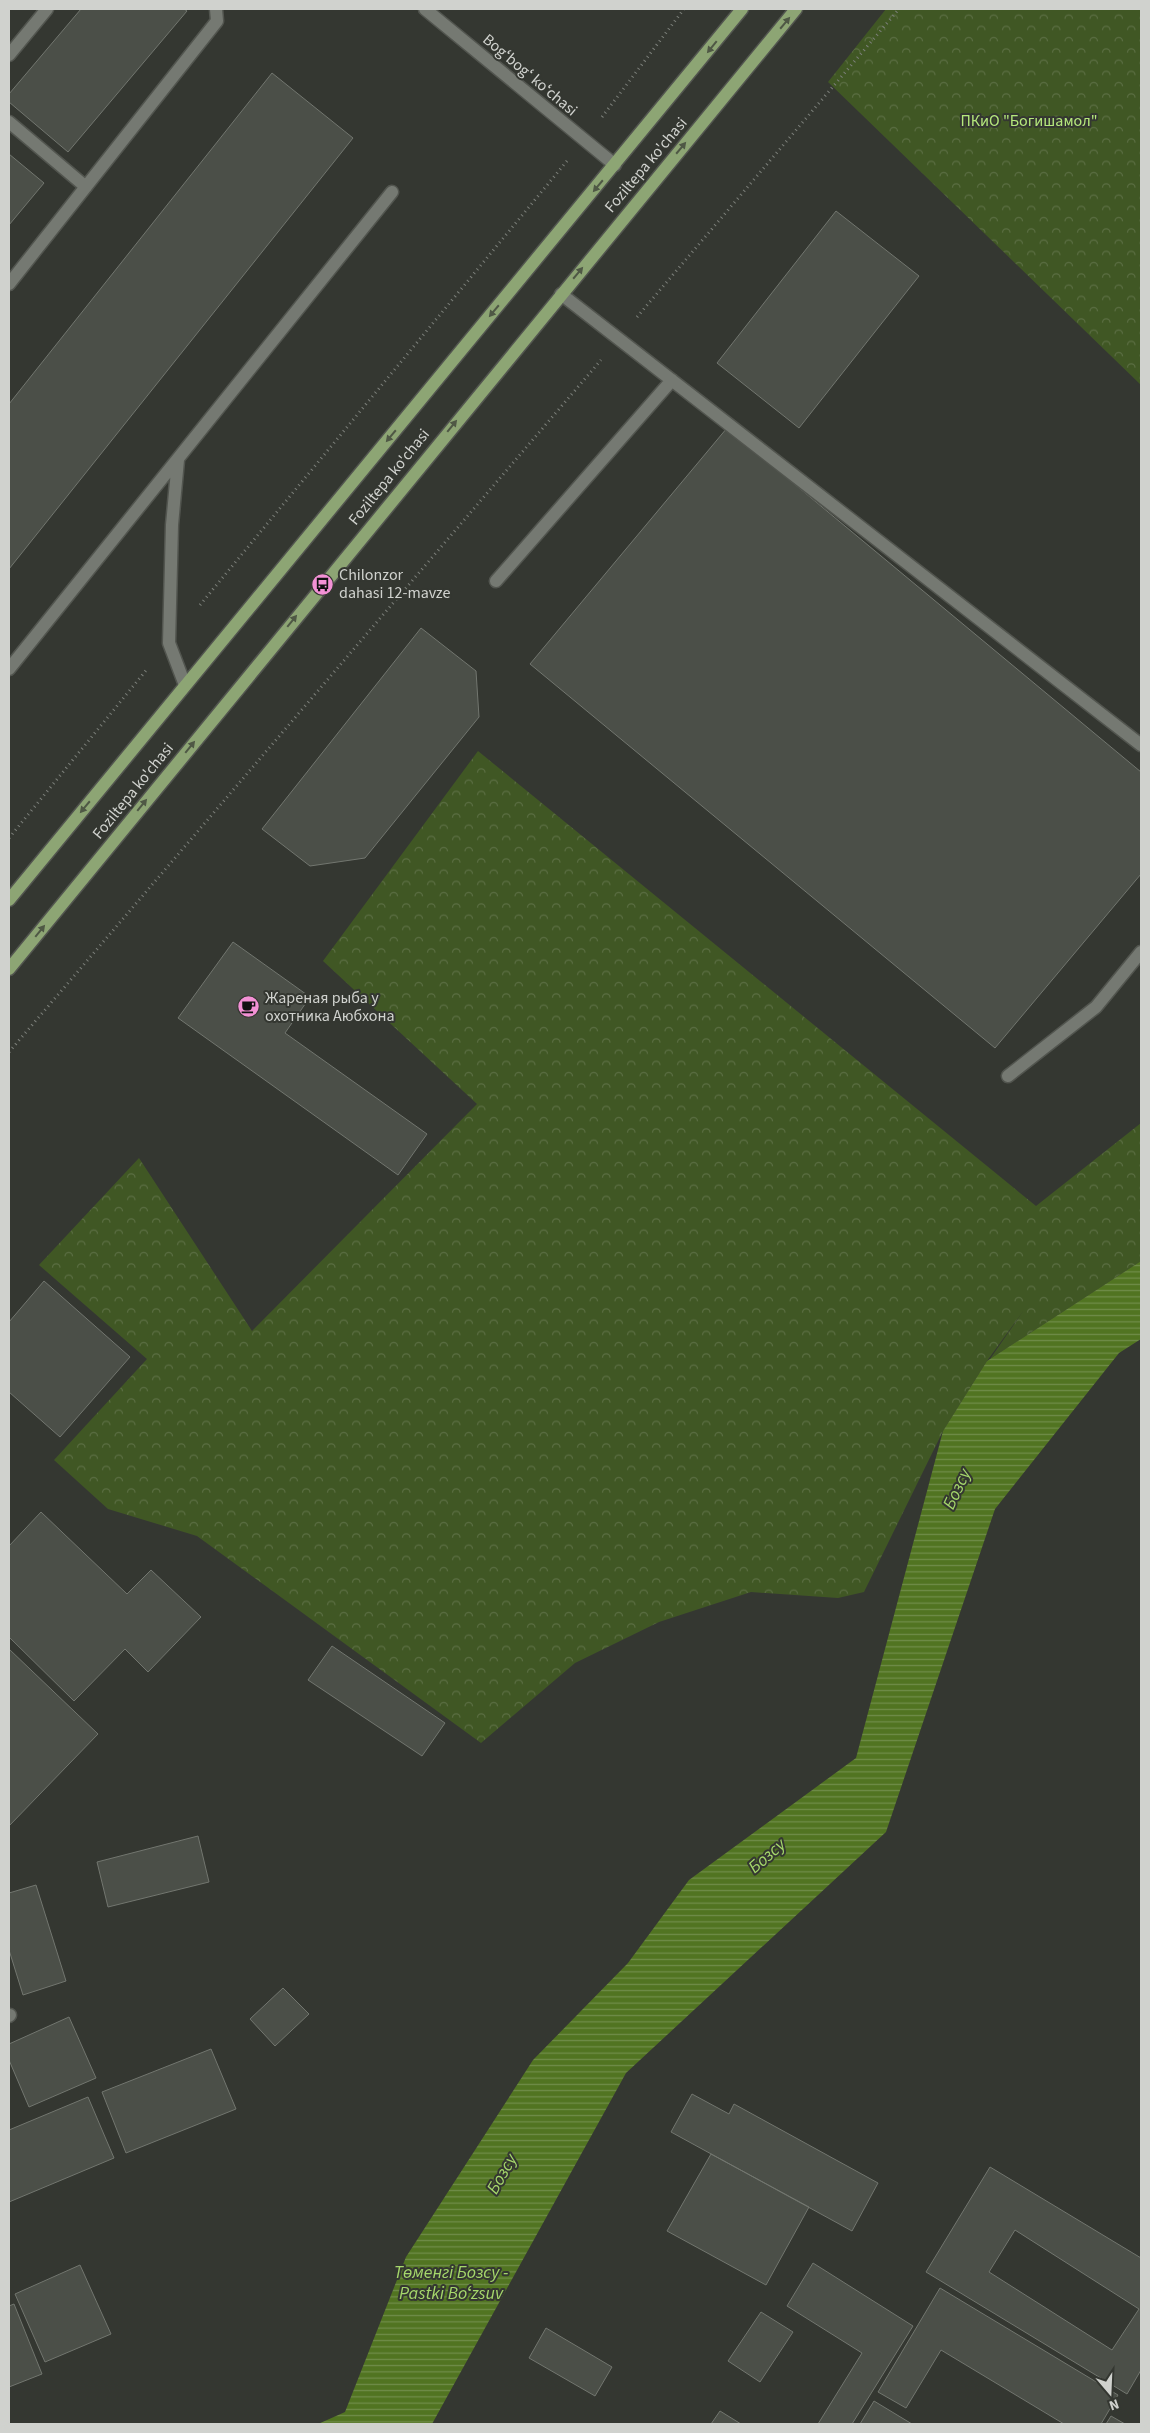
<svg xmlns="http://www.w3.org/2000/svg" width="1150" height="2433" font-family="'Source Sans 3',sans-serif">
  <style>
    .forest { fill: url(#forest-crowns) }
    .water { fill: url(#water-rules) }
    .building { fill: #4b4f48; stroke: #72766f; fill-rule: evenodd }
    .lines { fill: none; stroke-linecap: round; stroke-linejoin: round }
    .minor-casing { stroke: #52554f; stroke-width: 15 }
    .major-casing { stroke: #52554f; stroke-width: 15 }
    .path { stroke: #7d807b; stroke-width: 3; stroke-dasharray: 1 4; stroke-linecap: butt }
    .minor { stroke: #757972; stroke-width: 12 }
    .major { stroke: #8da574; stroke-width: 12 }
    .oneway { fill: #4f5845 }
    .labels { text-anchor: middle; dominant-baseline: central; stroke-width: 4; stroke-linejoin: round; paint-order: stroke }
    .street-label { font-size: 16px; fill: #d0d2ce; stroke: #343731 }
    .park-label { font-size: 16px; fill: #b5e87c; stroke: #343731 }
    .poi-label { font-size: 16px; fill: #d0d2ce; stroke: #343731; text-anchor: start }
    .water-label { font-size: 18px; font-style: italic; fill: #a5d76b; stroke: #343731 }
  </style>
  <defs>
    <pattern id="forest-crowns" width="20" height="18" patternUnits="userSpaceOnUse" patternTransform="scale(1.25)"><rect width="20" height="18" fill="#405724"/><path d="M2 6a3 3 0 1 1 6 0M12 15a3 3 0 1 1 6 0" fill="none" stroke="#5b6e43"/></pattern>
    <pattern id="water-rules" width="6" height="5" patternUnits="userSpaceOnUse" patternTransform="scale(1.25)"><rect width="6" height="5" fill="#517421"/><path d="M0 2.5h6" fill="none" stroke="#718d4a"/></pattern>
  </defs>
  <rect width="100%" height="100%" fill="#343731"/>
  <path class="forest" d="M 886,9 L 1141,9 L 1141,385 L 828,82 Z
    M 478,751 L 1036,1206 L 1141,1123 L 1141,1261 L 990,1359 L 1024,1310 L 987,1361 L 943,1431 L 864,1592 L 838,1598 L 751,1592 L 659,1622 L 575,1663 L 481,1743 L 197,1536 L 108,1509 L 54,1460 L 147,1359 L 39,1265 L 139,1158 L 252,1331 L 477,1104 L 323,961 Z"/>
  <path class="water" d="M 1141,1261 L 1141,1339 L 1119,1353 L 995,1509 L 886,1832 L 626,2073 L 432,2424 L 318,2424 L 345,2412 L 406,2257 L 533,2060 L 628,1963 L 689,1880 L 856,1758 L 943,1431 L 987,1361 Z"/>
  <path class="building" d="M 81,9 L 184,9 L 187,11 L 68,152 L 9,102 L 9,94 Z
    M 272,73 L 353,138 L 9,569 L 9,404 Z
    M 9,154 L 44,183 L 9,225 Z
    M 836,211 L 919,276 L 799,428 L 717,363 Z
    M 727,428 L 1141,772 L 1141,874 L 995,1048 L 530,664 Z
    M 421,628 L 476,671 L 479,717 L 365,858 L 310,866 L 262,829 Z
    M 233,942 L 310,997 L 285,1033 L 427,1134 L 398,1175 L 178,1018 Z
    M 44,1281 L 130,1357 L 60,1437 L 9,1392 L 9,1322 Z
    M 41,1512 L 127,1594 L 151,1570 L 201,1617 L 148,1672 L 125,1649 L 74,1701 L 9,1637 L 9,1546 Z
    M 332,1646 L 445,1723 L 422,1756 L 308,1680 Z
    M 9,1649 L 98,1734 L 9,1826 Z
    M 198,1836 L 209,1882 L 108,1907 L 97,1862 Z
    M 36,1885 L 66,1981 L 23,1995 L 9,1950 L 9,1893 Z
    M 283,1988 L 309,2014 L 275,2046 L 250,2019 Z
    M 69,2017 L 96,2078 L 29,2107 L 9,2060 L 9,2044 Z
    M 211,2049 L 236,2109 L 126,2153 L 102,2092 Z
    M 692,2094 L 729,2114 L 734,2104 L 878,2183 L 852,2231 L 671,2132 Z
    M 88,2097 L 114,2158 L 9,2202 L 9,2130 Z
    M 711,2154 L 809,2207 L 766,2285 L 667,2231 Z
    M 990,2167 L 1141,2258 L 1141,2370 L 1127,2394 L 926,2272 ZM 1015,2230 L 1139,2309 L 1112,2350 L 989,2272 Z
    M 813,2263 L 913,2326 L 852,2424 L 818,2424 L 862,2353 L 787,2306 Z
    M 80,2265 L 111,2334 L 45,2362 L 15,2294 Z
    M 940,2288 L 1118,2395 L 1101,2424 L 1064,2424 L 941,2350 L 906,2408 L 878,2392 Z
    M 14,2304 L 42,2374 L 9,2387 L 9,2306 Z
    M 761,2312 L 793,2332 L 760,2382 L 728,2361 Z
    M 546,2328 L 612,2367 L 595,2396 L 529,2358 Z
    M 874,2401 L 912,2424 L 860,2424 Z
    M 720,2411 L 741,2424 L 711,2424 Z
    M 1111,2416 L 1125,2424 L 1106,2424 Z"/>
  <g class="lines">
    <defs>
      <path id="minor" d="M 425,9 L 615,165
        M 9,55 L 47,9
        M 9,122 L 86,187
        M 9,284 L 217,21 L 216,9
        M 561,294 L 1141,745
        M 178,460 L 172,525 L 169,643 L 185,685
        M 496,581 L 672,380
        M 9,669 L 392,192
        M 1008,1076 L 1096,1007 L 1141,952
        M 9,2016 L 10,2015"/>
      <path id="major" d="M 9,900 L 742,9
        M 9,969 L 796,9"/>
    </defs>
    <use href="#minor" class="minor-casing"/>
    <use href="#major" class="major-casing"/>
    <path class="path" d="M 602,117 L 684,9
      M 637,317 L 899,9
      M 200,605 L 567,161
      M 9,838 L 148,668
      M 9,1052 L 601,360"/>
    <use href="#minor" class="minor"/>
    <use href="#major" class="major"/>
  </g>
  <defs><path id="oneway-solid" d="M-6-.8H1V-3.2L6.5 0L1 3.2V.8H-6Z" transform="scale(1.25)"/></defs>
  <g class="oneway">
    <use href="#oneway-solid" transform="translate(785 23) rotate(-50)"/>
    <use href="#oneway-solid" transform="translate(712 47) rotate(129)"/>
    <use href="#oneway-solid" transform="translate(681 148) rotate(-50)"/>
    <use href="#oneway-solid" transform="translate(598 186) rotate(130)"/>
    <use href="#oneway-solid" transform="translate(578 273) rotate(-50)"/>
    <use href="#oneway-solid" transform="translate(494 311) rotate(130)"/>
    <use href="#oneway-solid" transform="translate(452 426) rotate(-51)"/>
    <use href="#oneway-solid" transform="translate(391 436) rotate(130)"/>
    <use href="#oneway-solid" transform="translate(292 621) rotate(-51)"/>
    <use href="#oneway-solid" transform="translate(190 747) rotate(-51)"/>
    <use href="#oneway-solid" transform="translate(142 805) rotate(-51)"/>
    <use href="#oneway-solid" transform="translate(85 807) rotate(130)"/>
    <use href="#oneway-solid" transform="translate(40 931) rotate(-51)"/>
  </g>
  <defs>
    <symbol id="bus-disc" viewBox="-11 -11 22 22"><circle r="9.5" fill="#f391d5" stroke="#343731"/><path d="M-5-6H5V4H4V6H2V4H-2V6H-4V4H-5ZM-3.5-4V0h7V-4ZM-3.5 1.2v1.5H-2V1.2ZM2 1.2v1.5H3.5V1.2Z" fill="#111"/></symbol>
    <symbol id="cafe-disc" viewBox="-11 -11 22 22"><circle r="9.5" fill="#f391d5" stroke="#343731"/><path d="M-5.5-4.5H6V0H3Q3 3.5 0 3.5H-2.5Q-5.5 3.5-5.5 0ZM3-3.2v2h1.7v-2ZM-6 4.5H4V6H-6Z" fill="#111"/></symbol>
  </defs>
  <g fill-rule="evenodd">
    <use href="#bus-disc" x="310" y="572" width="25" height="25"/>
    <use href="#cafe-disc" x="236" y="994" width="25" height="25"/>
  </g>
  <g class="labels">
    <g class="street-label">
      <text transform="translate(530 75) rotate(40)">Bogʻbogʻ koʻchasi</text>
      <text transform="translate(646 165) rotate(-50)">Foziltepa ko'chasi</text>
      <text transform="translate(389 477) rotate(-51)">Foziltepa ko'chasi</text>
      <text transform="translate(133 791) rotate(-51)">Foziltepa ko'chasi</text>
    </g>
    <g class="park-label">
      <text x="1029" y="121">ПКиО "Богишамол"</text>
    </g>
    <g class="poi-label">
      <text x="339" y="575">Chilonzor<tspan x="339" dy="18">dahasi 12-mavze</tspan></text>
      <text x="265" y="998">Жареная рыба у<tspan x="265" dy="18">охотника Аюбхона</tspan></text>
    </g>
    <g class="water-label">
      <text transform="translate(957 1489) rotate(-65)">Бозсу</text>
      <text transform="translate(767 1856) rotate(-41)">Бозсу</text>
      <text transform="translate(502 2174) rotate(-60)">Бозсу</text>
      <text x="451" y="2272">Төменгі Бозсу -<tspan x="451" dy="21">Pastki Boʻzsuv</tspan></text>
    </g>
  </g>
  <rect width="1150" height="2433" fill="none" stroke="#d0d2ce" stroke-width="20"/>
  <g transform="translate(1110 2393) rotate(161)" stroke="#343731" stroke-width="4" paint-order="stroke">
  <path d="M0-4L9 19L0 12L-9 19Z" fill="#d0d2ce"/>
  <text y="-8" font-size="14" font-weight="bold" text-anchor="middle" fill="#d0d2ce">N</text>
  </g>
</svg>
